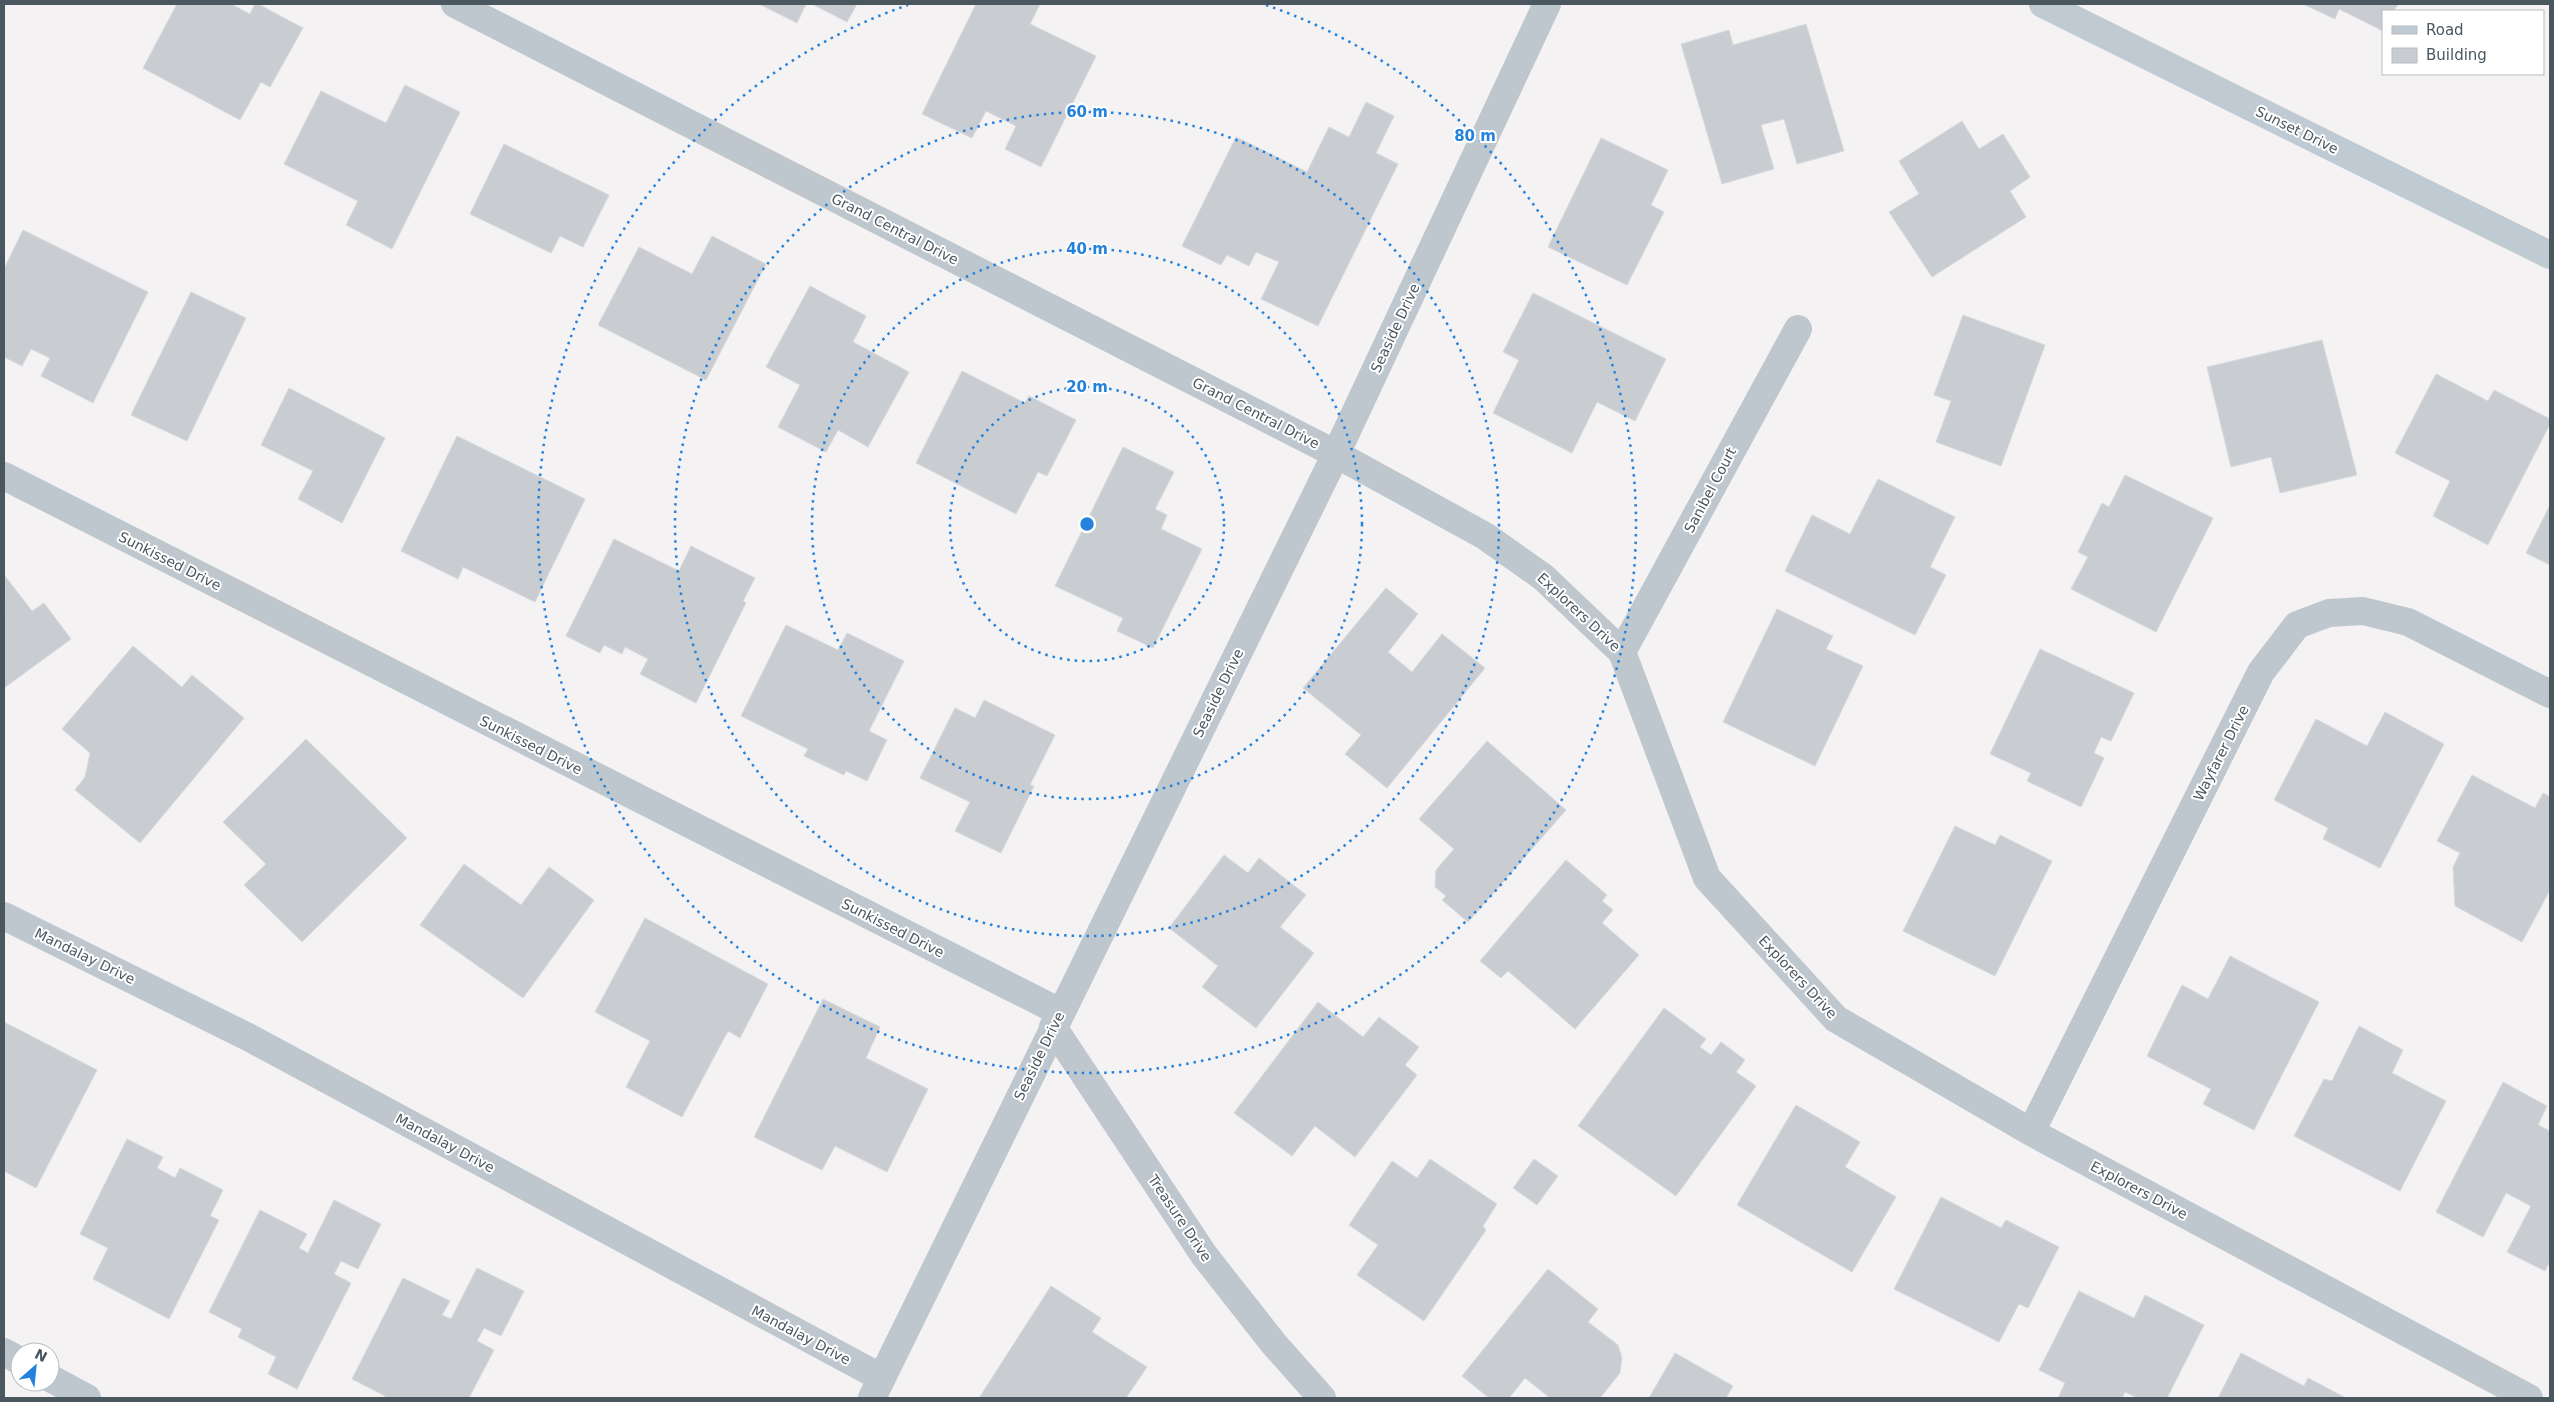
<svg xmlns="http://www.w3.org/2000/svg" width="2554" height="1402" font-family="'DejaVu Sans',sans-serif">
  <style>
    .building { fill: #c9cdd1; stroke: #d6d9dd }
    .lines { fill: none; stroke-linecap: round; stroke-linejoin: round }
    .street { stroke: #bec7cd; stroke-width: 28 }
    .secondary { stroke: #bfcad2; stroke-width: 28 }
    .ring { fill: none; stroke: #2482dc; stroke-width: 2.5; stroke-dasharray: 2.5 5 }
    .labels { text-anchor: middle; dominant-baseline: central; stroke-width: 4; stroke-linejoin: round; paint-order: stroke }
    .street-label { font-size: 14px; fill: #4a575f; stroke: #fff }
    .centre { fill: #2482dc; stroke: #fff; stroke-width: 2.5 }
    .ring-label { font-size: 15px; text-anchor: middle; font-weight: bold; fill: #2482dc; stroke: #fff; stroke-width: 4; stroke-linejoin: round; paint-order: stroke }
  </style>
  <rect width="100%" height="100%" fill="#f4f2f2"/>
  <path class="building" d="M 177,4 L 231,4 L 250,14 L 255,4 L 258,4 L 303,28 L 270,87 L 261,82 L 240,120 L 143,68 Z
    M 759,4 L 806,4 L 797,23 Z
    M 812,4 L 857,4 L 847,22 Z
    M 976,4 L 1040,4 L 1030,24 L 1096,56 L 1041,167 L 1005,149 L 1016,126 L 986,111 L 972,138 L 922,114 Z
    M 2303,4 L 2398,4 L 2394,11 L 2383,11 L 2383,31 L 2339,9 L 2335,19 Z
    M 1806,24 L 1844,151 L 1797,164 L 1784,119 L 1761,125 L 1774,169 L 1722,184 L 1681,44 L 1729,30 L 1733,45 Z
    M 405,85 L 460,112 L 392,249 L 346,225 L 358,201 L 284,164 L 321,91 L 386,123 Z
    M 1366,102 L 1394,116 L 1376,153 L 1398,164 L 1318,326 L 1261,299 L 1279,262 L 1256,252 L 1249,266 L 1227,255 L 1221,265 L 1182,246 L 1236,137 L 1307,172 L 1329,127 L 1349,137 Z
    M 1962,121 L 1979,149 L 2003,134 L 2030,177 L 2010,191 L 2026,217 L 1932,277 L 1889,212 L 1919,194 L 1899,161 Z
    M 1601,138 L 1668,170 L 1651,205 L 1664,212 L 1627,285 L 1548,247 Z
    M 504,144 L 609,195 L 583,247 L 560,236 L 551,253 L 470,214 Z
    M 23,230 L 148,292 L 93,403 L 41,376 L 50,358 L 31,349 L 22,366 L 4,357 L 4,269 Z
    M 712,236 L 766,264 L 706,380 L 598,325 L 639,247 L 692,274 Z
    M 810,286 L 866,316 L 853,342 L 909,372 L 868,447 L 838,430 L 826,452 L 778,427 L 800,385 L 766,367 Z
    M 191,292 L 246,318 L 187,441 L 131,415 Z
    M 1533,293 L 1666,359 L 1635,421 L 1597,402 L 1572,453 L 1493,413 L 1519,360 L 1503,352 Z
    M 1963,315 L 2045,345 L 2001,466 L 1936,442 L 1951,401 L 1934,395 Z
    M 2322,340 L 2357,475 L 2280,493 L 2271,457 L 2231,467 L 2207,367 Z
    M 962,371 L 1025,403 L 1029,396 L 1076,420 L 1047,476 L 1038,472 L 1016,514 L 916,463 Z
    M 2436,374 L 2488,401 L 2494,390 L 2550,419 L 2550,424 L 2488,545 L 2433,516 L 2450,481 L 2395,453 Z
    M 289,388 L 385,438 L 342,523 L 298,499 L 313,471 L 261,445 Z
    M 457,436 L 585,499 L 535,602 L 463,567 L 458,579 L 401,551 Z
    M 1123,447 L 1174,472 L 1155,509 L 1167,515 L 1161,529 L 1202,549 L 1153,648 L 1117,631 L 1123,618 L 1055,586 Z
    M 2125,475 L 2213,518 L 2156,632 L 2071,589 L 2088,557 L 2078,552 L 2102,503 L 2109,507 Z
    M 1878,479 L 1955,517 L 1930,567 L 1946,575 L 1915,635 L 1785,571 L 1812,515 L 1850,534 Z
    M 2550,505 L 2550,565 L 2526,553 Z
    M 614,539 L 679,571 L 691,546 L 755,578 L 743,601 L 746,603 L 696,703 L 640,674 L 648,659 L 625,647 L 622,654 L 604,645 L 600,653 L 566,636 Z
    M 5,576 L 32,611 L 44,603 L 71,639 L 4,688 Z
    M 1386,588 L 1418,614 L 1388,652 L 1412,672 L 1442,634 L 1485,668 L 1387,788 L 1345,754 L 1361,735 L 1303,688 Z
    M 1777,609 L 1833,636 L 1826,649 L 1863,666 L 1815,766 L 1723,722 Z
    M 786,625 L 838,650 L 847,633 L 904,661 L 869,731 L 887,740 L 867,781 L 846,771 L 844,775 L 804,756 L 808,749 L 741,716 Z
    M 133,646 L 182,687 L 192,675 L 244,718 L 140,843 L 75,790 L 85,777 L 90,753 L 62,729 Z
    M 2040,649 L 2134,693 L 2111,741 L 2101,737 L 2094,753 L 2104,758 L 2081,807 L 2027,781 L 2031,773 L 1990,754 Z
    M 984,700 L 1055,735 L 1030,785 L 1034,786 L 1001,853 L 955,831 L 970,802 L 920,778 L 955,708 L 975,718 Z
    M 2385,712 L 2444,744 L 2380,868 L 2323,839 L 2328,828 L 2274,800 L 2316,719 L 2367,746 Z
    M 306,739 L 407,838 L 302,942 L 244,885 L 266,864 L 223,822 Z
    M 1487,741 L 1566,810 L 1468,922 L 1442,900 L 1446,896 L 1435,887 L 1436,870 L 1454,849 L 1419,819 Z
    M 2472,775 L 2535,808 L 2543,793 L 2550,797 L 2550,890 L 2522,942 L 2455,906 L 2453,867 L 2460,853 L 2437,841 Z
    M 1955,826 L 1995,845 L 2000,835 L 2052,861 L 1995,976 L 1903,931 Z
    M 1224,855 L 1248,873 L 1259,858 L 1306,895 L 1280,927 L 1314,953 L 1256,1028 L 1202,987 L 1218,966 L 1169,928 Z
    M 1566,860 L 1607,895 L 1602,901 L 1613,910 L 1602,923 L 1639,955 L 1575,1029 L 1508,971 L 1501,978 L 1480,961 Z
    M 464,864 L 521,905 L 549,867 L 594,900 L 523,998 L 420,925 Z
    M 645,918 L 768,984 L 740,1038 L 728,1031 L 682,1117 L 626,1087 L 650,1041 L 595,1012 Z
    M 2230,956 L 2319,1002 L 2254,1130 L 2203,1104 L 2211,1089 L 2147,1056 L 2182,985 L 2208,999 Z
    M 823,999 L 880,1027 L 866,1058 L 928,1089 L 887,1172 L 835,1146 L 822,1170 L 754,1137 Z
    M 1318,1002 L 1363,1037 L 1379,1017 L 1419,1047 L 1405,1065 L 1417,1075 L 1355,1157 L 1315,1126 L 1292,1156 L 1234,1113 Z
    M 1664,1008 L 1706,1039 L 1700,1047 L 1711,1055 L 1721,1042 L 1745,1060 L 1736,1072 L 1756,1086 L 1676,1196 L 1578,1126 Z
    M 4,1022 L 97,1070 L 36,1188 L 4,1171 Z
    M 2359,1026 L 2403,1050 L 2392,1073 L 2446,1101 L 2400,1191 L 2294,1136 L 2324,1079 L 2332,1081 Z
    M 2503,1082 L 2547,1106 L 2538,1125 L 2550,1131 L 2550,1261 L 2545,1271 L 2507,1252 L 2531,1206 L 2506,1193 L 2483,1237 L 2436,1212 Z
    M 1796,1105 L 1860,1142 L 1845,1167 L 1896,1197 L 1852,1272 L 1737,1205 Z
    M 127,1139 L 163,1157 L 157,1168 L 175,1178 L 180,1168 L 223,1190 L 210,1216 L 219,1220 L 169,1319 L 93,1279 L 108,1248 L 80,1234 Z
    M 1430,1159 L 1497,1204 L 1483,1226 L 1486,1230 L 1424,1321 L 1357,1275 L 1378,1245 L 1349,1225 L 1392,1161 L 1417,1178 Z
    M 1534,1159 L 1558,1176 L 1537,1205 L 1513,1188 Z
    M 1941,1197 L 2001,1228 L 2006,1220 L 2059,1247 L 2028,1308 L 2019,1304 L 1999,1342 L 1894,1289 Z
    M 334,1200 L 381,1224 L 358,1269 L 341,1261 L 334,1274 L 351,1283 L 297,1389 L 268,1374 L 276,1357 L 238,1337 L 242,1329 L 209,1312 L 260,1210 L 307,1234 L 299,1248 L 308,1253 Z
    M 477,1268 L 524,1291 L 501,1336 L 484,1328 L 477,1341 L 494,1350 L 469,1398 L 384,1398 L 385,1396 L 352,1379 L 403,1278 L 450,1301 L 442,1315 L 451,1319 Z
    M 1548,1269 L 1598,1309 L 1588,1322 L 1618,1345 L 1622,1358 L 1620,1373 L 1600,1398 L 1550,1398 L 1525,1378 L 1509,1398 L 1489,1398 L 1462,1376 Z
    M 1051,1286 L 1101,1318 L 1092,1332 L 1147,1367 L 1126,1398 L 979,1398 Z
    M 2079,1291 L 2134,1318 L 2145,1295 L 2204,1325 L 2167,1398 L 2138,1398 L 2125,1392 L 2122,1398 L 2058,1398 L 2065,1383 L 2039,1370 Z
    M 1675,1353 L 1733,1386 L 1726,1398 L 1649,1398 Z
    M 2241,1353 L 2304,1386 L 2308,1378 L 2346,1398 L 2218,1398 Z"/>
  <g class="lines">
    <path class="street" d="M 455,4 L 1336,454 L 1485,536 L 1543,577 L 1622,652 L 1707,878 L 1836,1019 L 2031,1132 L 2529,1398
      M 4,476 L 1060,1012
      M 1622,652 L 1798,329
      M 4,916 L 250,1038 L 882,1378
      M 1053,1027 L 1204,1255 L 1274,1344 L 1322,1398
      M 2031,1132 L 2261,672 L 2297,625 L 2329,613 L 2363,611 L 2408,622 L 2550,694
      M 4,1352 L 20,1361
      M 50,1378 L 87,1398
      M 872,1398 L 1336,454 L 1547,4"/>
    <path class="secondary" d="M 2043,4 L 2550,255"/>
  </g>
  <g class="ring">
    <circle cx="1087" cy="524" r="137"/>
    <circle cx="1087" cy="524" r="275"/>
    <circle cx="1087" cy="524" r="412"/>
    <path d="M1266 5A549 549 0 1 1 908 5"/>
  </g>
  <g class="labels">
    <g class="street-label">
      <text transform="translate(2297 130) rotate(26)">Sunset Drive</text>
      <text transform="translate(895 229) rotate(27)">Grand Central Drive</text>
      <text transform="translate(1395 328) rotate(-65)">Seaside Drive</text>
      <text transform="translate(1256 413) rotate(27)">Grand Central Drive</text>
      <text transform="translate(1710 490) rotate(-62)">Sanibel Court</text>
      <text transform="translate(170 561) rotate(27)">Sunkissed Drive</text>
      <text transform="translate(1579 612) rotate(43)">Explorers Drive</text>
      <text transform="translate(1218 693) rotate(-64)">Seaside Drive</text>
      <text transform="translate(531 745) rotate(27)">Sunkissed Drive</text>
      <text transform="translate(2221 753) rotate(-63)">Wayfarer Drive</text>
      <text transform="translate(893 928) rotate(27)">Sunkissed Drive</text>
      <text transform="translate(85 956) rotate(26)">Mandalay Drive</text>
      <text transform="translate(1798 977) rotate(47)">Explorers Drive</text>
      <text transform="translate(1039 1056) rotate(-64)">Seaside Drive</text>
      <text transform="translate(445 1143) rotate(28)">Mandalay Drive</text>
      <text transform="translate(2139 1190) rotate(28)">Explorers Drive</text>
      <text transform="translate(1180 1218) rotate(56)">Treasure Drive</text>
      <text transform="translate(801 1335) rotate(28)">Mandalay Drive</text>
    </g>
  </g>
  <circle cx="1087" cy="524" r="8" class="centre"/>
  <g class="ring-label">
    <text x="1087" y="117">60 m</text>
    <text x="1475" y="141">80 m</text>
    <text x="1087" y="254">40 m</text>
    <text x="1087" y="392">20 m</text>
  </g>
  <rect width="2554" height="1402" fill="none" stroke="#4a575f" stroke-width="10"/>
  <rect x="2382" y="10" width="162" height="65" fill="#ffffff" stroke="#b7bcbf"/>
  <rect x="2392" y="26" width="25" height="8" fill="#bfcad2" stroke="#b7bcbf"/>
  <text x="2426" y="35" font-size="15" fill="#4a575f">Road</text>
  <rect x="2392" y="48" width="25" height="15" fill="#c9cdd1" stroke="#b7bcbf"/>
  <text x="2426" y="60" font-size="15" fill="#4a575f">Building</text>
  <g transform="translate(35 1367) rotate(27)"><circle r="24" fill="#ffffff" stroke="#b7bcbf"/>
  <path d="M0-4L9 19L0 12L-9 19Z" fill="#2482dc"/>
  <text y="-8" font-size="14" font-weight="bold" text-anchor="middle" fill="#4a575f">N</text>
  </g>
</svg>
